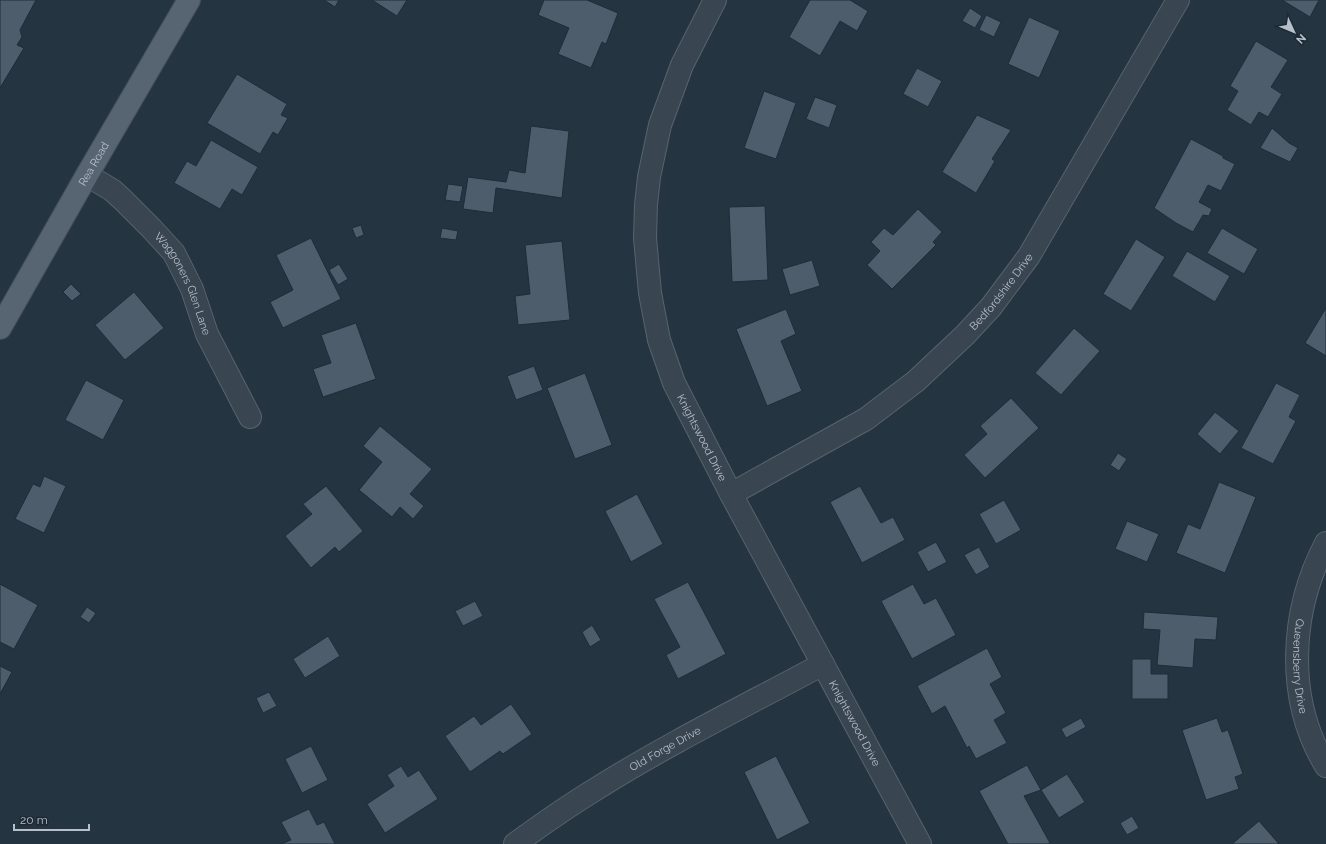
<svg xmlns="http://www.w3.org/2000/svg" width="1326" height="844" font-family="Raleway,sans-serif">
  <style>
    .building { fill: #4d5d6c; stroke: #202c38 }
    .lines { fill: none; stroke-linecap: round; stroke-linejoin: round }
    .minor-casing { stroke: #57636e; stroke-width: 24 }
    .major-casing { stroke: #45515d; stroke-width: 24 }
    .minor { stroke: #394551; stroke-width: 22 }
    .major { stroke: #576471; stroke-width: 22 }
    .labels { text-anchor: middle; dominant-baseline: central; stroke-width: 4; stroke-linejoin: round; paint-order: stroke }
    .street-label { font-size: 11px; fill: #b5c0cb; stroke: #1e2a36 }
  </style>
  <rect width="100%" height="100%" fill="#253441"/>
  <path class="building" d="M 0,0 L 36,0 L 20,30 L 22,37 L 17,45 L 24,48 L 0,88 Z
    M 324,0 L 339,0 L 335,7 Z
    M 372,0 L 407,0 L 397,16 Z
    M 544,0 L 587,0 L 618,13 L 606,44 L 602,42 L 591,68 L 558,54 L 569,28 L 538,15 Z
    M 810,0 L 850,0 L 868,11 L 857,31 L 840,21 L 820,56 L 789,37 Z
    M 1282,0 L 1319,0 L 1310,17 Z
    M 970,8 L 982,16 L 975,28 L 962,21 Z
    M 986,15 L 1001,22 L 994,37 L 979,30 Z
    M 1029,17 L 1060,31 L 1039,78 L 1008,64 Z
    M 1256,41 L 1288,60 L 1271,87 L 1282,94 L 1268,117 L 1259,112 L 1251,125 L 1227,110 L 1238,91 L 1230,86 Z
    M 917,68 L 942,81 L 928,107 L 903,94 Z
    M 237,74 L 287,104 L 281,115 L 288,118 L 278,135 L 273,132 L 260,154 L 207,123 Z
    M 764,91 L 796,103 L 776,159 L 744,148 Z
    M 815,97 L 837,105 L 829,128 L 806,119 Z
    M 977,115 L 1011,130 L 992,159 L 995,161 L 976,193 L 942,172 Z
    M 531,126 L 569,131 L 562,198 L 496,188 L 493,213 L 463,209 L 468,177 L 506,182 L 509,170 L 525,173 Z
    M 1272,128 L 1289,143 L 1298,148 L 1290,162 L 1260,148 Z
    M 1191,139 L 1223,156 L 1223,158 L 1235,164 L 1221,191 L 1208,185 L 1199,202 L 1212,209 L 1209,216 L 1203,215 L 1193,232 L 1176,223 L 1154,208 Z
    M 211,140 L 258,167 L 242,195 L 232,189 L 220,209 L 174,183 L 187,161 L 196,166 Z
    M 448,184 L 463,186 L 460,202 L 445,200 Z
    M 765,206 L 768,280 L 732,282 L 729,207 Z
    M 918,209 L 942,232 L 933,242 L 936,245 L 892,289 L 867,265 L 880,251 L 871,242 L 884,228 L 893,235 Z
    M 361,225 L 364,235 L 356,238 L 352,228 Z
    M 442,228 L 458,231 L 456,240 L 440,238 Z
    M 1222,228 L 1258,249 L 1244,274 L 1207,253 Z
    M 311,238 L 341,299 L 283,328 L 270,302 L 293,290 L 276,255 Z
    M 1136,239 L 1165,257 L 1131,311 L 1103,294 Z
    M 562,241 L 570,320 L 518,325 L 515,296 L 530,294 L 525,245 Z
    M 1187,251 L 1230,276 L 1215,302 L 1172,276 Z
    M 812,260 L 820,286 L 790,295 L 782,269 Z
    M 339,264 L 348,279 L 338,285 L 329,270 Z
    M 71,284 L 81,294 L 72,301 L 63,292 Z
    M 134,292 L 164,328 L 125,360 L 95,325 Z
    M 1326,308 L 1326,356 L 1305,343 Z
    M 786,309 L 796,334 L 781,341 L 802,391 L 767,406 L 736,329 Z
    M 356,323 L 376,379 L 323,397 L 313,369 L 331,363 L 321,335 Z
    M 1074,328 L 1100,351 L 1061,395 L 1035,373 Z
    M 534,366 L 543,390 L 516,400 L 507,376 Z
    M 585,373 L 612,445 L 575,459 L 547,388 Z
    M 86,380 L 124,400 L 103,440 L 65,420 Z
    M 1276,383 L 1300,395 L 1289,417 L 1296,421 L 1273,464 L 1241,448 Z
    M 1011,398 L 1039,428 L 985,478 L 964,455 L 987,434 L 980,426 Z
    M 1215,412 L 1239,431 L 1220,454 L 1197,434 Z
    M 380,426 L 432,469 L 410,494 L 424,506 L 413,519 L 400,507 L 392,517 L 359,490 L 382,462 L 363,446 Z
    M 1118,453 L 1127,459 L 1119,471 L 1110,465 Z
    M 44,476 L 66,486 L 44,533 L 15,519 L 33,484 L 40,487 Z
    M 1219,482 L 1256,497 L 1225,573 L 1176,553 L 1188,524 L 1200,529 Z
    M 326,486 L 363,531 L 339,552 L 335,547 L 311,568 L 285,536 L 312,514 L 303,504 Z
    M 860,486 L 881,523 L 893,517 L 905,540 L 862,563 L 830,502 Z
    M 637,494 L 663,544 L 631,562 L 605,511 Z
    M 1004,500 L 1021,530 L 996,544 L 979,514 Z
    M 1127,521 L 1159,534 L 1147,562 L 1115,549 Z
    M 936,542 L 947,562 L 928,572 L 917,552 Z
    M 979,547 L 990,567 L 976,575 L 964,555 Z
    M 688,582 L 726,654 L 678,679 L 666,655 L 680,647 L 654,599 Z
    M 0,584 L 38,605 L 14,649 L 0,642 Z
    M 913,584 L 924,604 L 936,598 L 956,635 L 912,659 L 881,601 Z
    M 475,601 L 483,616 L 463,626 L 455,611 Z
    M 87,607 L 96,613 L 89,623 L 80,617 Z
    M 1144,612 L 1218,617 L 1216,640 L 1195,639 L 1193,668 L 1157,665 L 1160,630 L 1143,629 Z
    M 592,625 L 601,640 L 590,647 L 582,632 Z
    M 328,636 L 340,656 L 305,678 L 293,659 Z
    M 987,648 L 1002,677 L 990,684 L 1006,713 L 994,720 L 1007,743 L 976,759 L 969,746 L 967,748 L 945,706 L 932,714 L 917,686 Z
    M 1132,659 L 1151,659 L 1151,674 L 1168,674 L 1168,699 L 1132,699 Z
    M 0,666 L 12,672 L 0,694 Z
    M 269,692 L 277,706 L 263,713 L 256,698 Z
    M 511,704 L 532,734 L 503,754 L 500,751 L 470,772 L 445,736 L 474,716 L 481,725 Z
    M 1081,718 L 1086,727 L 1066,738 L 1061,729 Z
    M 1217,718 L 1222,732 L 1228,730 L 1243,774 L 1235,777 L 1239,789 L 1206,800 L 1182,730 Z
    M 311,746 L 328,780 L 302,793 L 285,759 Z
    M 776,756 L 810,823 L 777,840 L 744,772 Z
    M 1027,765 L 1041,790 L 1024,796 L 1050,843 L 1048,844 L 1008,844 L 979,791 Z
    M 401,766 L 408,777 L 419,770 L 438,799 L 385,833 L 367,804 L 394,786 L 387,775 Z
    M 1067,774 L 1085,802 L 1059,818 L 1041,790 Z
    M 309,809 L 317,825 L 324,822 L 335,844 L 281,844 L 291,840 L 281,822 Z
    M 1132,816 L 1139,828 L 1127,835 L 1120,823 Z
    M 1259,821 L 1279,844 L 1232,844 Z"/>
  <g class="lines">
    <defs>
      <g id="minor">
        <path id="s1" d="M 715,0 L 682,65 L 660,125 L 649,177 L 646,205 L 645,238 L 650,293 L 659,340 L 674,383 L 731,494 L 920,844"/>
        <path id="s2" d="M 87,175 L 112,190 L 122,199 L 152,229 L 174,253 L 192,289 L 207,334 L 250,417"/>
        <path id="s3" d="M 731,494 L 866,419 L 916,381 L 965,335 L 991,307 L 1029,256 L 1178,0"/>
        <path id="s4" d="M 1326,543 C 1290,611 1285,699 1326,766"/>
        <path id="s5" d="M 515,844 C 541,825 568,806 596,789 C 669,743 747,705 823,664"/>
      </g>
      <g id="major">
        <path id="s6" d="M 0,328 L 87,175 L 189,0"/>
      </g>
    </defs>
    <use href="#minor" class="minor-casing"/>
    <use href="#major" class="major-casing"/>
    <use href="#minor" class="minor"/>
    <use href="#major" class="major"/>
  </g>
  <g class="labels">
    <g class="street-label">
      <text stroke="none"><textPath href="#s6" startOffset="189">Rea Road</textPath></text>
      <text stroke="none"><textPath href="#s2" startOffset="149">Waggoners Glen Lane</textPath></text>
      <text stroke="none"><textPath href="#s3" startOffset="341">Bedfordshire Drive</textPath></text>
      <text stroke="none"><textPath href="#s1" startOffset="461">Knightswood Drive</textPath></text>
      <text stroke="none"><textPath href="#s4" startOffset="128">Queensberry Drive</textPath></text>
      <text stroke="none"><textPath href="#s1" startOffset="785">Knightswood Drive</textPath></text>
      <text stroke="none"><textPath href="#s5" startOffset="178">Old Forge Drive</textPath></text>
    </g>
  </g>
  <g transform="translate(1294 32) rotate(134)" stroke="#1e2a36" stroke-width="3" paint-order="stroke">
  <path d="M0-3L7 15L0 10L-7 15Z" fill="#b5c0cb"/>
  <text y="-6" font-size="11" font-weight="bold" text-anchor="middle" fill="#b5c0cb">N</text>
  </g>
  <path d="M14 824v6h75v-6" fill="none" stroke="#b5c0cb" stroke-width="2"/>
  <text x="20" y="824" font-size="12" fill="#b5c0cb" stroke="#1e2a36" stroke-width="3" paint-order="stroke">20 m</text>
</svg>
